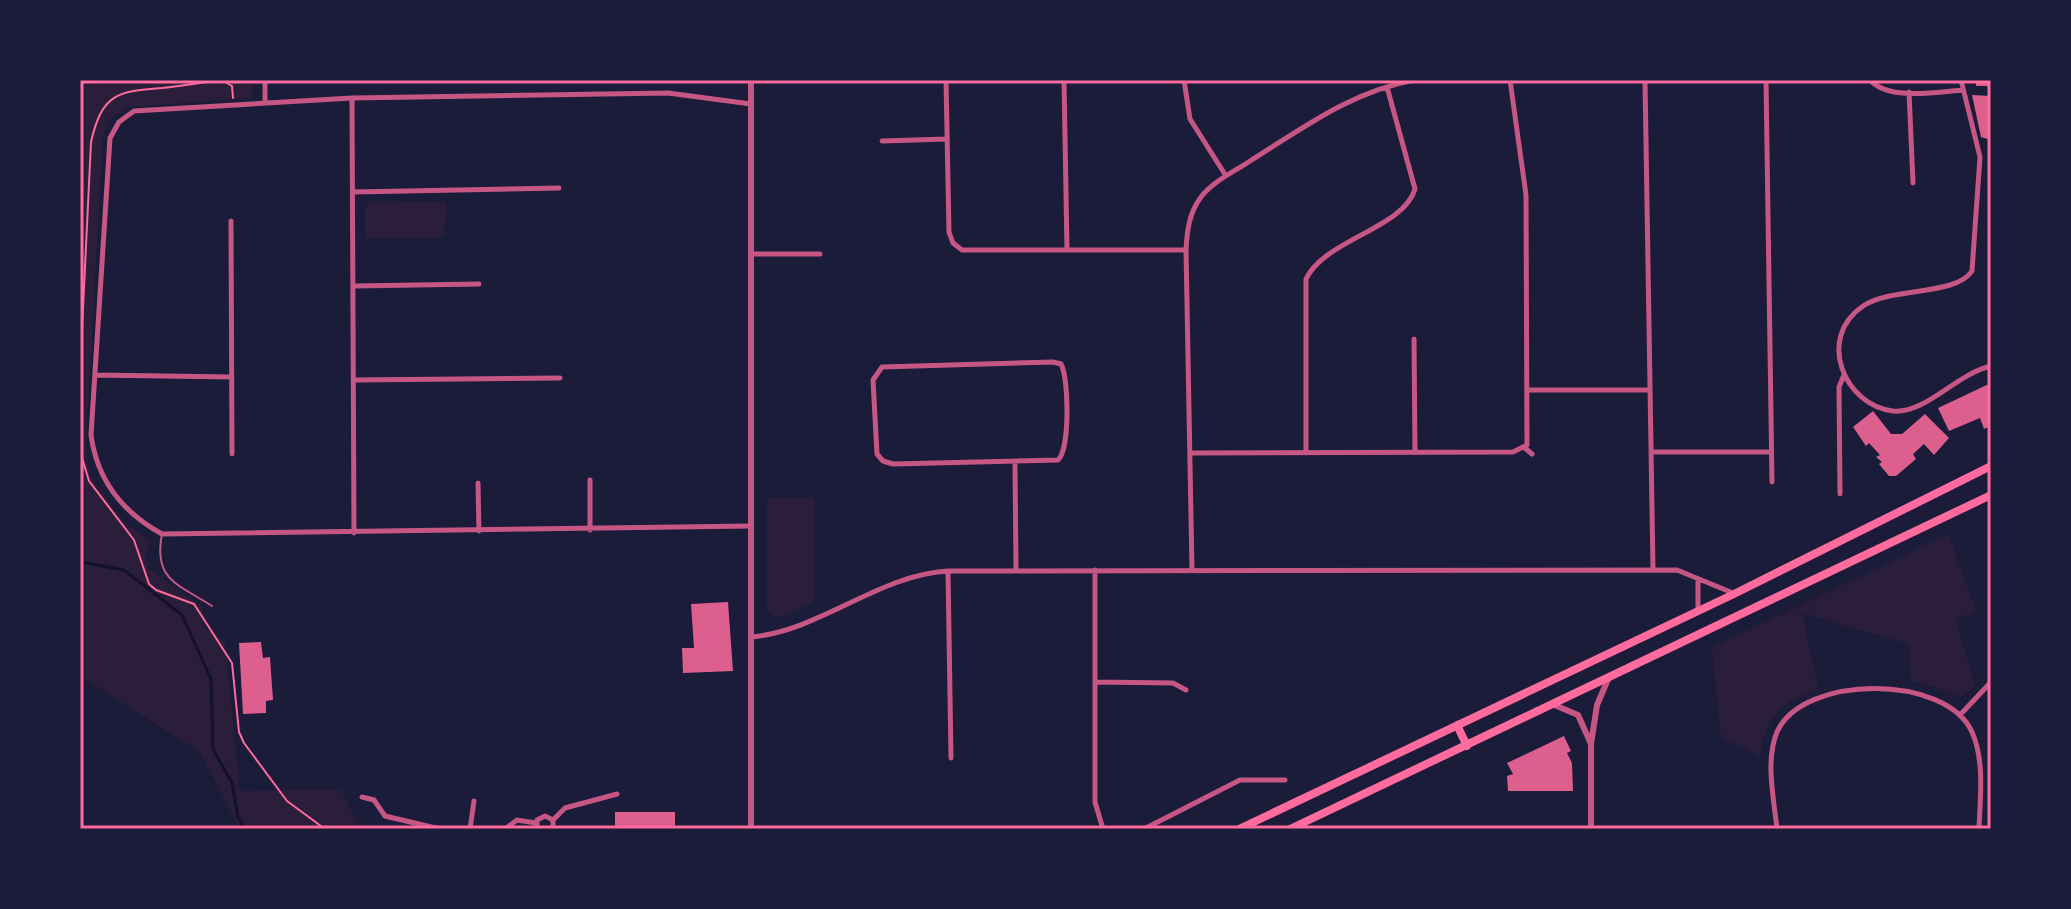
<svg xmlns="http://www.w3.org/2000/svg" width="2071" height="909" font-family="Commissioner,sans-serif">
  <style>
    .green { fill: #2a1e3b }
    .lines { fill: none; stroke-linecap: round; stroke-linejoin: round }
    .stream { stroke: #12122b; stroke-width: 3 }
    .building { fill: #dd5f8e }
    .path { stroke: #ff6b9d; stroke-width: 2 }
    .service { stroke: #c65784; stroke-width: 2 }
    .minor { stroke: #c65784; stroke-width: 5 }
    .tertiary { stroke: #c65784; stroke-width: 6 }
    .trunk { stroke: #ff6b9d; stroke-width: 8 }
    .neatline { fill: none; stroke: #ff6b9d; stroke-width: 3 }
  </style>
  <rect width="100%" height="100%" fill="#1b1b3a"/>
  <path class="green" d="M 80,80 L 253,80 L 252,98 L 129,107 L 112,117 L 103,135 L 86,446 L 91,478 L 125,523 L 150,541 L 146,552 L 148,568 L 202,606 L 204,627 L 225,642 L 240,791 L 341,789 L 360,829 L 240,829 L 200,752 L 80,676 Z
    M 446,202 L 444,238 L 365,239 L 365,208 L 369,203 Z
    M 767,498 L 814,498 L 814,602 L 775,619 L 767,609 Z
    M 1949,534 L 1976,612 L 1955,619 L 1975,684 L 1964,696 C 1953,697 1931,683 1911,682 L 1909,644 L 1802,613 L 1818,688 C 1783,702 1764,716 1760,756 L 1721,738 L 1712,648 Z"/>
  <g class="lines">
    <path class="stream" d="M 80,562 L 124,570 L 182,615 L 211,679 L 213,749 L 232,783 L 238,817 L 245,829"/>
  </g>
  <path class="building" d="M 1976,80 L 1991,80 L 1991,86 L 1976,86 Z
    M 1972,95 L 1991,96 L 1991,140 L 1981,137 Z
    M 1991,383 L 1991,426 L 1984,429 L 1980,418 L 1949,431 L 1938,408 Z
    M 1873,411 L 1891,434 L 1902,434 L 1925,414 L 1949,438 L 1934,455 L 1924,444 L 1913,454 L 1916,459 L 1896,476 L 1889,476 L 1879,464 L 1882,462 L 1876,457 L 1880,455 L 1869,443 L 1866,446 L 1853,427 Z
    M 728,602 L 733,671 L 683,673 L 682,648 L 694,648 L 691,604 Z
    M 261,642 L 263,658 L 270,657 L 273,700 L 266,701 L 266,713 L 243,714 L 239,643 Z
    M 1564,736 L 1571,751 L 1567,753 L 1572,763 L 1573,791 L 1508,791 L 1507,776 L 1513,774 L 1507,763 Z
    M 615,812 L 675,812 L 675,829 L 615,829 Z"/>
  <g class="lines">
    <path class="path" d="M 222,80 L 232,86 L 233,98
      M 80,371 L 91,142 C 102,94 117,91 162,88 C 181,86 200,83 219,80
      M 80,451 L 89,481 L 134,540 L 149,584 L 156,590 L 194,604 L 232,663 L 239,732 L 244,743 L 287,801 L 325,829"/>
    <path class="service" d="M 162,534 C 153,580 178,584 212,606"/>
    <path class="minor" d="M 265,80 L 265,103
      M 946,80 L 949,232 L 953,243 L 962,250 L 1186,250
      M 1064,80 L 1067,250
      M 1184,80 L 1190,119 L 1226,176
      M 1645,80 L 1653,570
      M 1766,80 L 1772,482
      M 1870,80 C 1889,101 1937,92 1963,90
      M 1961,80 L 1980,157 L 1972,271 C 1956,296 1891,287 1863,306 C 1816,338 1844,405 1893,411 C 1926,414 1956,374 1991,366
      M 1909,92 L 1913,183
      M 352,98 L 354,533
      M 751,104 L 668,93 L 352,98 L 134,111 L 119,122 L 110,138 L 91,435 C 97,480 122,512 162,534 L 751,526
      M 882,141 L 947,139
      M 353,192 L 559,188
      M 231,221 L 232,454
      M 751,254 L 820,254
      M 354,286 L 479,284
      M 1414,339 L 1415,452
      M 1053,362 L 1061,364 C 1069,378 1070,450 1058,460 L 893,464 L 883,461 L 877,454 L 873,380 L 882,367 Z
      M 95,375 L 232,377
      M 354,380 L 560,378
      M 1529,390 L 1650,390
      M 1525,448 L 1532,454
      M 1306,452 L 1306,279 C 1324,240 1404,228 1415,189 L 1387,87
      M 1651,452 L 1770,452
      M 1190,453 L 1513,452 L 1527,445 L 1526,195 L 1510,80
      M 1015,464 L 1016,569
      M 478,483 L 479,531
      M 1840,494 L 1839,387 L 1844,375
      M 590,530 L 590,480
      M 1095,570 L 1095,802 L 1103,829
      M 1192,570 L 1186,250 C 1187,231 1189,213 1201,197 C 1213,181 1234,172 1250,161 C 1303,128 1352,91 1415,80
      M 948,571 L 951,758
      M 1698,611 L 1698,579
      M 752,637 C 822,630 878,575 948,571 L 1677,570 L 1733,593
      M 1095,682 L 1173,683 L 1186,690
      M 1960,715 L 1991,682
      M 362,797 L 374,800 L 385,816 L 440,829
      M 553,820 L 565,808 L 617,794
      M 470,829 L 474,801
      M 505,829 L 517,820 L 536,823
      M 537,829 L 537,820 L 545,816 L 553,820 L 553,829
      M 1144,829 L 1240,780 L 1285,780
      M 1777,829 C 1774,799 1765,761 1777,732 C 1803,674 1946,674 1972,732 C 1985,761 1980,799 1979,829"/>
    <path class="tertiary" d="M 1552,704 L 1578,715 L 1591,744
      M 751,829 L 751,80
      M 1591,829 L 1591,744 L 1597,705 L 1609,677"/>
    <path class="trunk" d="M 1457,725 L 1467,746
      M 1239,829 L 1734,594 L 1991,466
      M 1290,829 L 1991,495"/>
  </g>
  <rect width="2071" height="909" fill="none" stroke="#1b1b3a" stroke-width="164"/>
  <rect x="82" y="82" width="1907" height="745" class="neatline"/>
</svg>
